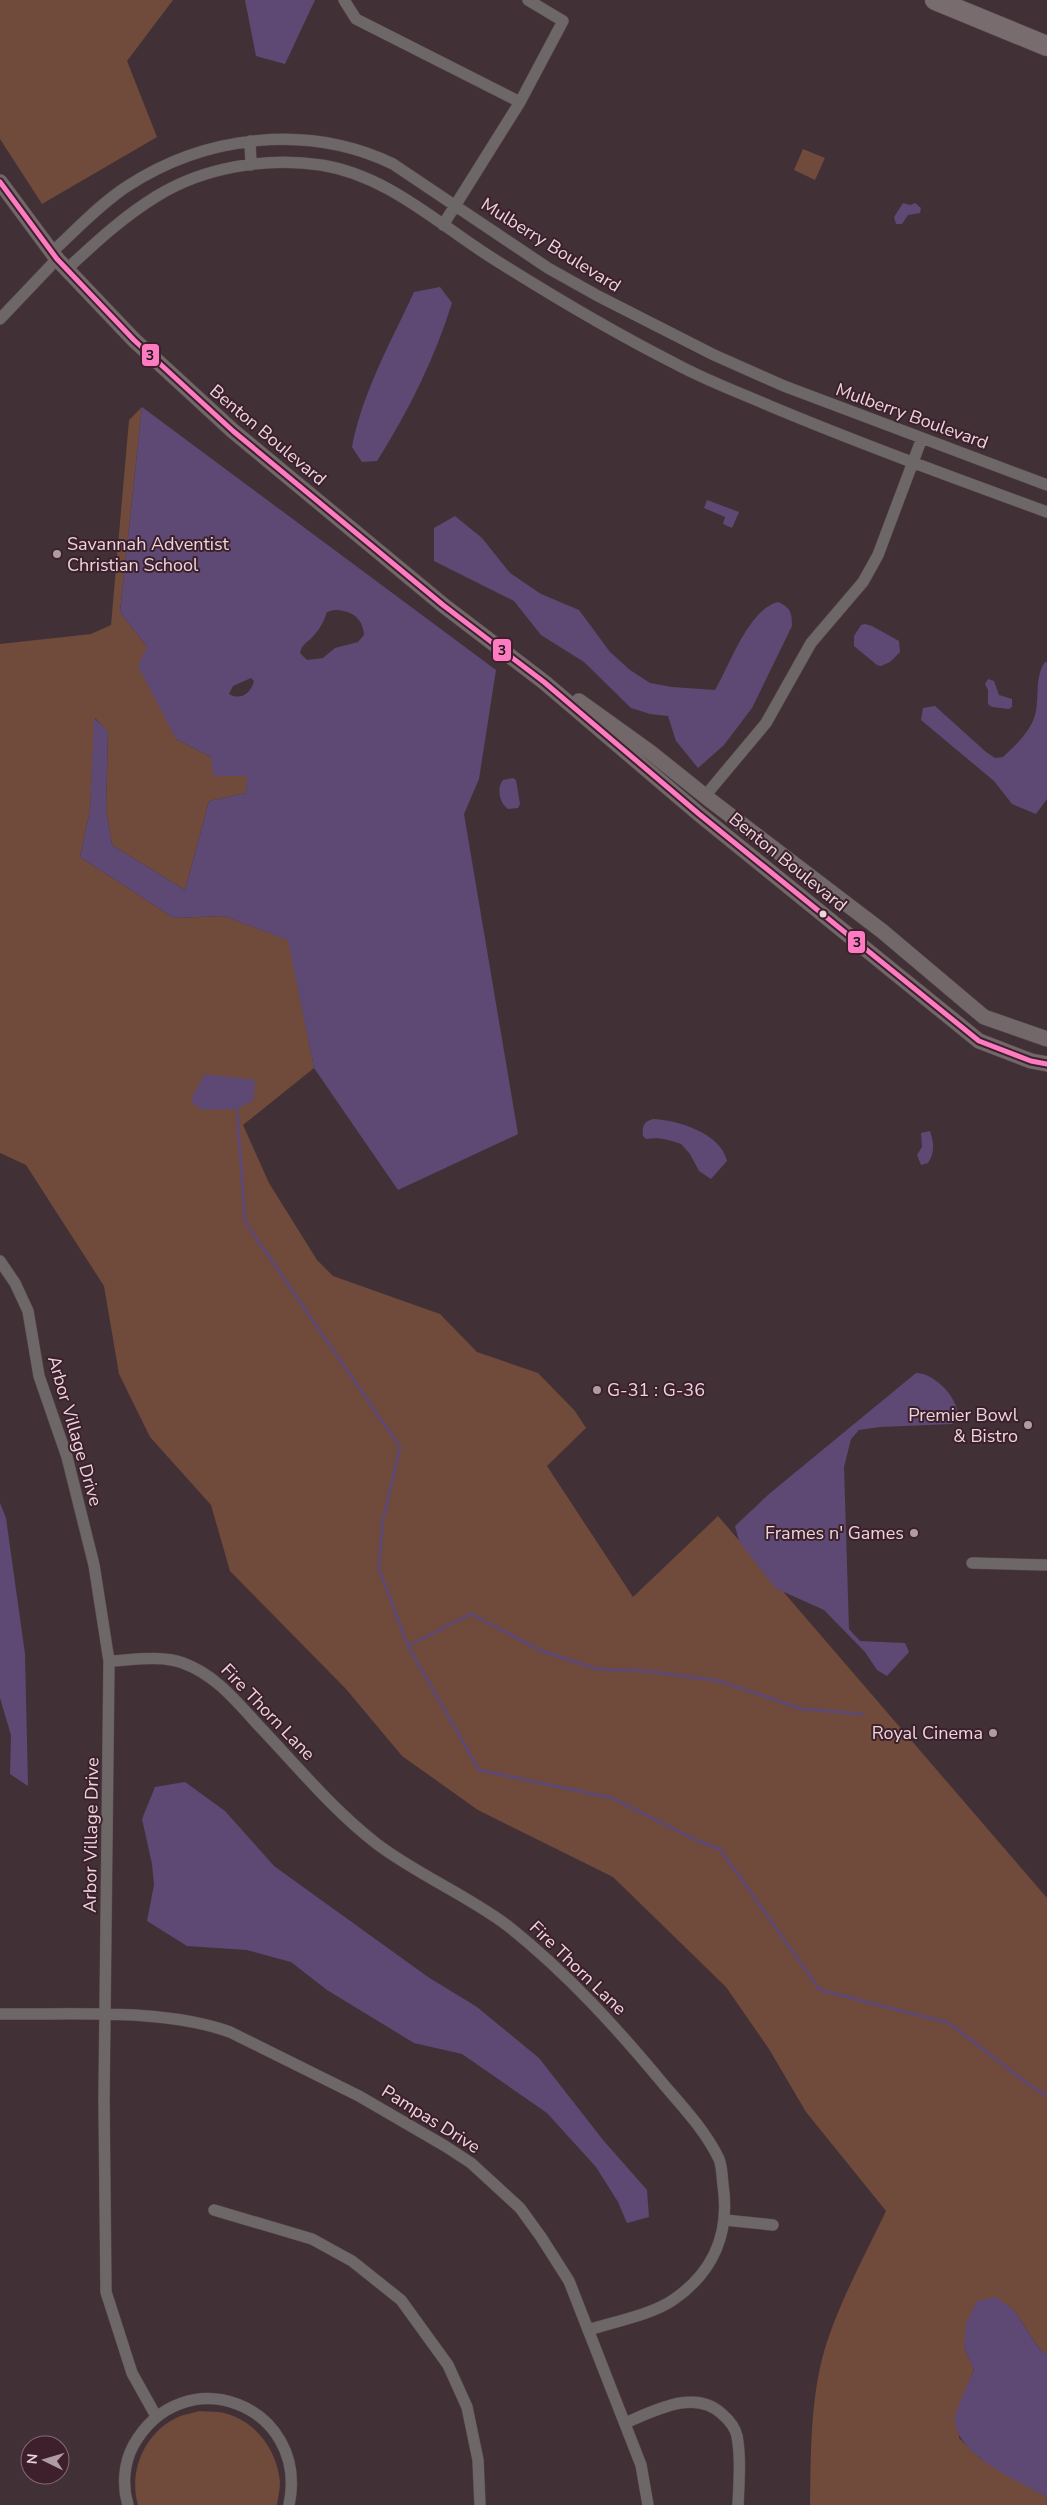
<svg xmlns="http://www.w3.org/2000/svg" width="1047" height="2505" font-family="'Nunito Sans',sans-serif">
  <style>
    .green { fill: #704a3a }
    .water { fill: #5e4874; fill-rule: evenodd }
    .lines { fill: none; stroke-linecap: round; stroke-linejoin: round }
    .stream { stroke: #5e4874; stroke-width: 3 }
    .street-casing { stroke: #5a4d52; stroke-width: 12 }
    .secondary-casing { stroke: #5a4d52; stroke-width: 16 }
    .highway-casing { stroke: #5a4d52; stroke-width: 21 }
    .street { stroke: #6e6768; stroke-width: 11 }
    .secondary { stroke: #72686a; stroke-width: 15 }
    .highway { stroke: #786c6e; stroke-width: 20 }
    .bus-1-casing { stroke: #3d202c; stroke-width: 9 }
    .bus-1 { stroke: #fe7ac1; stroke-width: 5 }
    .poi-dot { fill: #af9ca2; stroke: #3d202c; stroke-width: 2 }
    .bus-dot { fill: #ead6dc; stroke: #3d202c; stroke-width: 2 }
    .labels { text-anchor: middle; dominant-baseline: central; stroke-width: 4; stroke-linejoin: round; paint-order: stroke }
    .street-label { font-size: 18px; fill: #ead6dc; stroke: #3d202c }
    .poi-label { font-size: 18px; fill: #ead6dc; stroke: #3d202c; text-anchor: end }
    .line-badge { stroke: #3d202c; stroke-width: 2 }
    .pale-badge-label { font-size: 14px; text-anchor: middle; font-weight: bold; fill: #111 }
  </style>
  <rect width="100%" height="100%" fill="#413137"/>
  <path class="green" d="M 0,0 L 173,0 L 127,61 L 157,137 L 42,204 L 0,139 Z
    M 803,149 L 825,158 L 815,180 L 794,170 Z
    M 142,407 L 120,612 L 147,647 L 176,739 L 248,776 L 246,793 L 209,801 L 185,890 L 112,845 L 106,809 L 108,732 L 95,718 L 90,810 L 80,857 L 174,918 L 224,916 L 289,940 L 314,1068 L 243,1125 L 269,1183 L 317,1260 L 333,1276 L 440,1314 L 477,1352 L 538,1373 L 575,1411 L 586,1428 L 547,1466 L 633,1597 L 718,1516 L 1047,1898 L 1047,2355 L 1038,2347 L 1014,2310 L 964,2347 L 974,2369 L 967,2389 L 959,2438 L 980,2458 L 1047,2497 L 1047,2505 L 810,2505 C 811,2451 810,2391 828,2339 C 843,2295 866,2253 886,2211 L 806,2112 L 769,2049 L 726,1987 L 613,1877 L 478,1810 L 402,1756 L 346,1689 L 230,1571 L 211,1505 L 150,1437 L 119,1374 L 104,1286 L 26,1165 L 0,1153 L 0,644 L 91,634 L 111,625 L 129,420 Z
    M 200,2411 C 208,2412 217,2411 224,2413 C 256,2421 277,2450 280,2482 C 280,2489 278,2498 277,2505 L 138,2505 C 128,2471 145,2432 178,2417 C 185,2414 193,2413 200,2411 Z"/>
  <path class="water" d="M 245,0 L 315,0 L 285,64 L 256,56 Z
    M 903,203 L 910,205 L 915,203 L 921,208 L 920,213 L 908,215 L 902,224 L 896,224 L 894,217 Z
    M 440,287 L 452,303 C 434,360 409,410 377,461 L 362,462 L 352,447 C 362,393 391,342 414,292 Z
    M 142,407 L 496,670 L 479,779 L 464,814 L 518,1134 L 398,1190 L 314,1068 L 288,940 L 224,916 L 174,918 L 80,857 L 90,810 L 94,718 L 108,731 L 106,809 L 112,845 L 185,890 L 209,801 L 246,793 L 247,776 L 213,776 L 211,757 L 176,739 L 138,666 L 147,647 L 120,612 ZM 334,610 C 350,610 363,617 364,635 L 358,642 L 335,648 L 323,658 L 307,660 L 300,653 C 302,643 309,642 315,634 C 321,627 324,621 327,612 ZM 251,678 L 254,681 C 251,693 241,701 229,694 L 233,686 Z
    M 707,500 L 739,512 L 732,528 L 723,524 L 725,517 L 704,508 Z
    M 455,516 L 482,538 L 510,573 L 541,594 L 579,610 L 610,652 L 630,670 L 650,683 L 672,687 L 715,690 C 730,664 749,609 778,602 C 791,608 792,613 792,626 L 752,708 L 724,745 L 698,768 L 676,741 L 668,716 L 650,714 L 631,708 L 584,662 L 541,635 L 514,601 L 434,561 L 434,528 Z
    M 865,624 L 872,626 L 899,641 L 900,652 L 890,662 L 881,666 L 877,665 L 854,646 L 854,636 L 861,625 Z
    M 1045,662 L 1047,662 L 1047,799 L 1036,814 L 1012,804 L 994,781 L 921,720 L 923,708 L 935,706 L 986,752 L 995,758 L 1003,757 C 1016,745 1033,729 1036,711 C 1039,694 1035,676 1045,662 Z
    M 988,679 L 994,681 L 999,695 L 1012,699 L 1012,707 L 1009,709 L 992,707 L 988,704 L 988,690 L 985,684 Z
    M 513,778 L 516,780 L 520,804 L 518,808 L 508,809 C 500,804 496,788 503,780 Z
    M 205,1074 L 255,1080 L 254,1100 L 237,1109 L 203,1110 L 193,1104 L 192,1097 Z
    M 653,1119 C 677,1120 721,1133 727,1161 L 711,1179 L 699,1171 L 690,1154 L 681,1144 C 669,1140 660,1137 646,1139 L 643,1136 C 642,1127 643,1122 653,1119 Z
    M 930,1131 C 934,1143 935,1152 928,1163 L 921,1165 L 917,1155 L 922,1147 L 921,1133 Z
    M 916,1373 C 935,1373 961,1400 958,1420 L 952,1424 L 880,1427 L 859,1430 L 851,1439 L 844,1467 L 849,1629 L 860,1641 L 905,1643 L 909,1652 L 887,1676 L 877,1670 L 865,1652 L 824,1610 L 775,1588 L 739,1541 L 735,1526 L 769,1494 Z
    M 0,1503 L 6,1518 L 25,1654 L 28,1786 L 10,1774 L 11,1735 L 0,1698 Z
    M 185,1782 L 225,1811 L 274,1866 L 428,1977 L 477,2007 L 539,2058 L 603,2140 L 647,2190 L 649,2217 L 627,2223 L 618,2202 L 596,2167 L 547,2113 L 462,2054 L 414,2043 L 327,1990 L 291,1962 L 247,1950 L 187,1946 L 147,1921 L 154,1885 L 152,1864 L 142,1819 L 155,1787 Z
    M 996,2297 L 1014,2310 L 1038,2347 L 1047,2355 L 1047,2497 C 1020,2482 956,2455 955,2420 C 954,2413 970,2380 974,2370 L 964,2347 L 966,2324 L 977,2301 Z"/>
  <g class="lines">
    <path class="stream" d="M 237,1109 L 245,1222 L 400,1447 L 382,1525 L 379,1569 L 408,1646
      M 863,1714 L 802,1709 L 720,1681 L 647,1671 L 597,1669 L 542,1651 L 471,1614 L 408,1646 L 479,1770 L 612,1798 L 696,1840 L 720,1849 L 820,1990 L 949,2023 L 1028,2084 L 1047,2096"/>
    <defs>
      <path id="street" d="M 344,0 L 356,19 L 520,102
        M 250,141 L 251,165
        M 443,225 L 520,102 L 563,21 L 528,0
        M 52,252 C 76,230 99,205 126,187 C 205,135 307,123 393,164 L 548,268 L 598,296 L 714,355 L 784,386 L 1047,485
        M 67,269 C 95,243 124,216 157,196 C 204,167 266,157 321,165 C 386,175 436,222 489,256 C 549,294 611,331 674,363 C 705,380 738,392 770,406 C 861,444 954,478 1047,512
        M 0,319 L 57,259
        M 705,796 L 766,723 L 811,643 L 863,582 L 878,555 L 922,438
        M 0,1261 L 15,1283 L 28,1311 L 39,1376 L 67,1457 L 94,1565 L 109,1661 L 104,2099 L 106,2292 L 132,2373 L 156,2416
        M 972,1563 L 1047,1565
        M 109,1661 C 132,1660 161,1655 183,1663 C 216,1675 237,1702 260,1727 C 298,1767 333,1810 377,1844 C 418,1875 467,1895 508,1926 C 567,1973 617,2028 665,2086 C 684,2108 706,2132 719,2159 C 722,2166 722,2177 723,2185 C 730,2232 714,2272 673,2300 C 651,2315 613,2322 588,2330
        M 0,2014 C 72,2015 162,2008 230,2032 L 359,2096 L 445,2146 L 471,2163 L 520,2208 L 541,2237 L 569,2281 L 641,2465 L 648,2505
        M 214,2210 L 312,2239 L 352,2261 L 401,2300 L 448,2365 L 467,2407 L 478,2460 L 480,2505
        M 725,2220 L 773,2225
        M 625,2423 C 654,2411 695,2388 722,2414 C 729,2420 735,2427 737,2436 C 741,2458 739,2482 738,2505
        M 128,2505 C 122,2486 124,2463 133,2446 C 183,2356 310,2405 289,2505"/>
      <path id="secondary" d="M 0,182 L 57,259 L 134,340 L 233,431 L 443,605 L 544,682 L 699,814 L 979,1041 L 1031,1061 L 1047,1064
        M 579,701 L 650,752 L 710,800 L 882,931 L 984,1017 L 1047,1039"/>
      <path id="highway" d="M 935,0 L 1047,46"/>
    </defs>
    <use href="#street" class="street-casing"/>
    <use href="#secondary" class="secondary-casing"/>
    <use href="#highway" class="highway-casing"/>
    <use href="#street" class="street"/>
    <use href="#secondary" class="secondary"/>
    <use href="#highway" class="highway"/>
    <defs>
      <path id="bus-1" d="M 0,182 L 57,259 L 134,340 L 233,431 L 443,605 L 544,682 L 699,814 L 979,1041 L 1031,1061 L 1047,1064"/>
    </defs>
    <use href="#bus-1" class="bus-1-casing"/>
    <use href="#bus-1" class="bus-1"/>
  </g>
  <g class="poi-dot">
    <circle cx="57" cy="554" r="5"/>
    <circle cx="597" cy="1390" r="5"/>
    <circle cx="1028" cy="1425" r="5"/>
    <circle cx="914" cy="1533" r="5"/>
    <circle cx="993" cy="1733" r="5"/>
  </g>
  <circle class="bus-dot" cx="823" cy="914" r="4.5"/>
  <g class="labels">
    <g class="street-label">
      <text transform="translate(551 245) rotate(32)">Mulberry Boulevard</text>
      <text transform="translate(912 416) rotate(20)">Mulberry Boulevard</text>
      <text transform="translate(268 435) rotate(40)">Benton Boulevard</text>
      <text transform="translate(788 862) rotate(39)">Benton Boulevard</text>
      <text transform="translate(75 1431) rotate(74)">Arbor Village Drive</text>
      <text transform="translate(268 1712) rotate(46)">Fire Thorn Lane</text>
      <text transform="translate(91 1835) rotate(-89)">Arbor Village Drive</text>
      <text transform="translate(578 1968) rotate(44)">Fire Thorn Lane</text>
      <text transform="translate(431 2119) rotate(32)">Pampas Drive</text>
    </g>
    <g class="poi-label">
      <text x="67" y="544" text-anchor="start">Savannah Adventist<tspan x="67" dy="21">Christian School</tspan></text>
      <text x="607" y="1390" text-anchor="start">G-31 : G-36</text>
      <text x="1018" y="1415">Premier Bowl<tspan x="1018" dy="21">&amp; Bistro</tspan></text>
      <text x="904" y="1533">Frames n' Games</text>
      <text x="983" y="1733">Royal Cinema</text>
    </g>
  </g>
  <g class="line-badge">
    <rect x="141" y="343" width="19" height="24" rx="5" fill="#fe7ac1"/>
    <rect x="492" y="638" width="20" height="24" rx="5" fill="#fe7ac1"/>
    <rect x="847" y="930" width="19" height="24" rx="5" fill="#fe7ac1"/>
  </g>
  <g class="pale-badge-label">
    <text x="150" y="360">3</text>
    <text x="502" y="655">3</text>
    <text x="857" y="947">3</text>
  </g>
  <g transform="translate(45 2460) rotate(275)"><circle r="24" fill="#3d202c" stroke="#826972"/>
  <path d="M0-4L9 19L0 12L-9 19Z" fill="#af9ca2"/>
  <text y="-8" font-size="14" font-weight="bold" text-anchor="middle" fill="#ead6dc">N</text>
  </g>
</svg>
